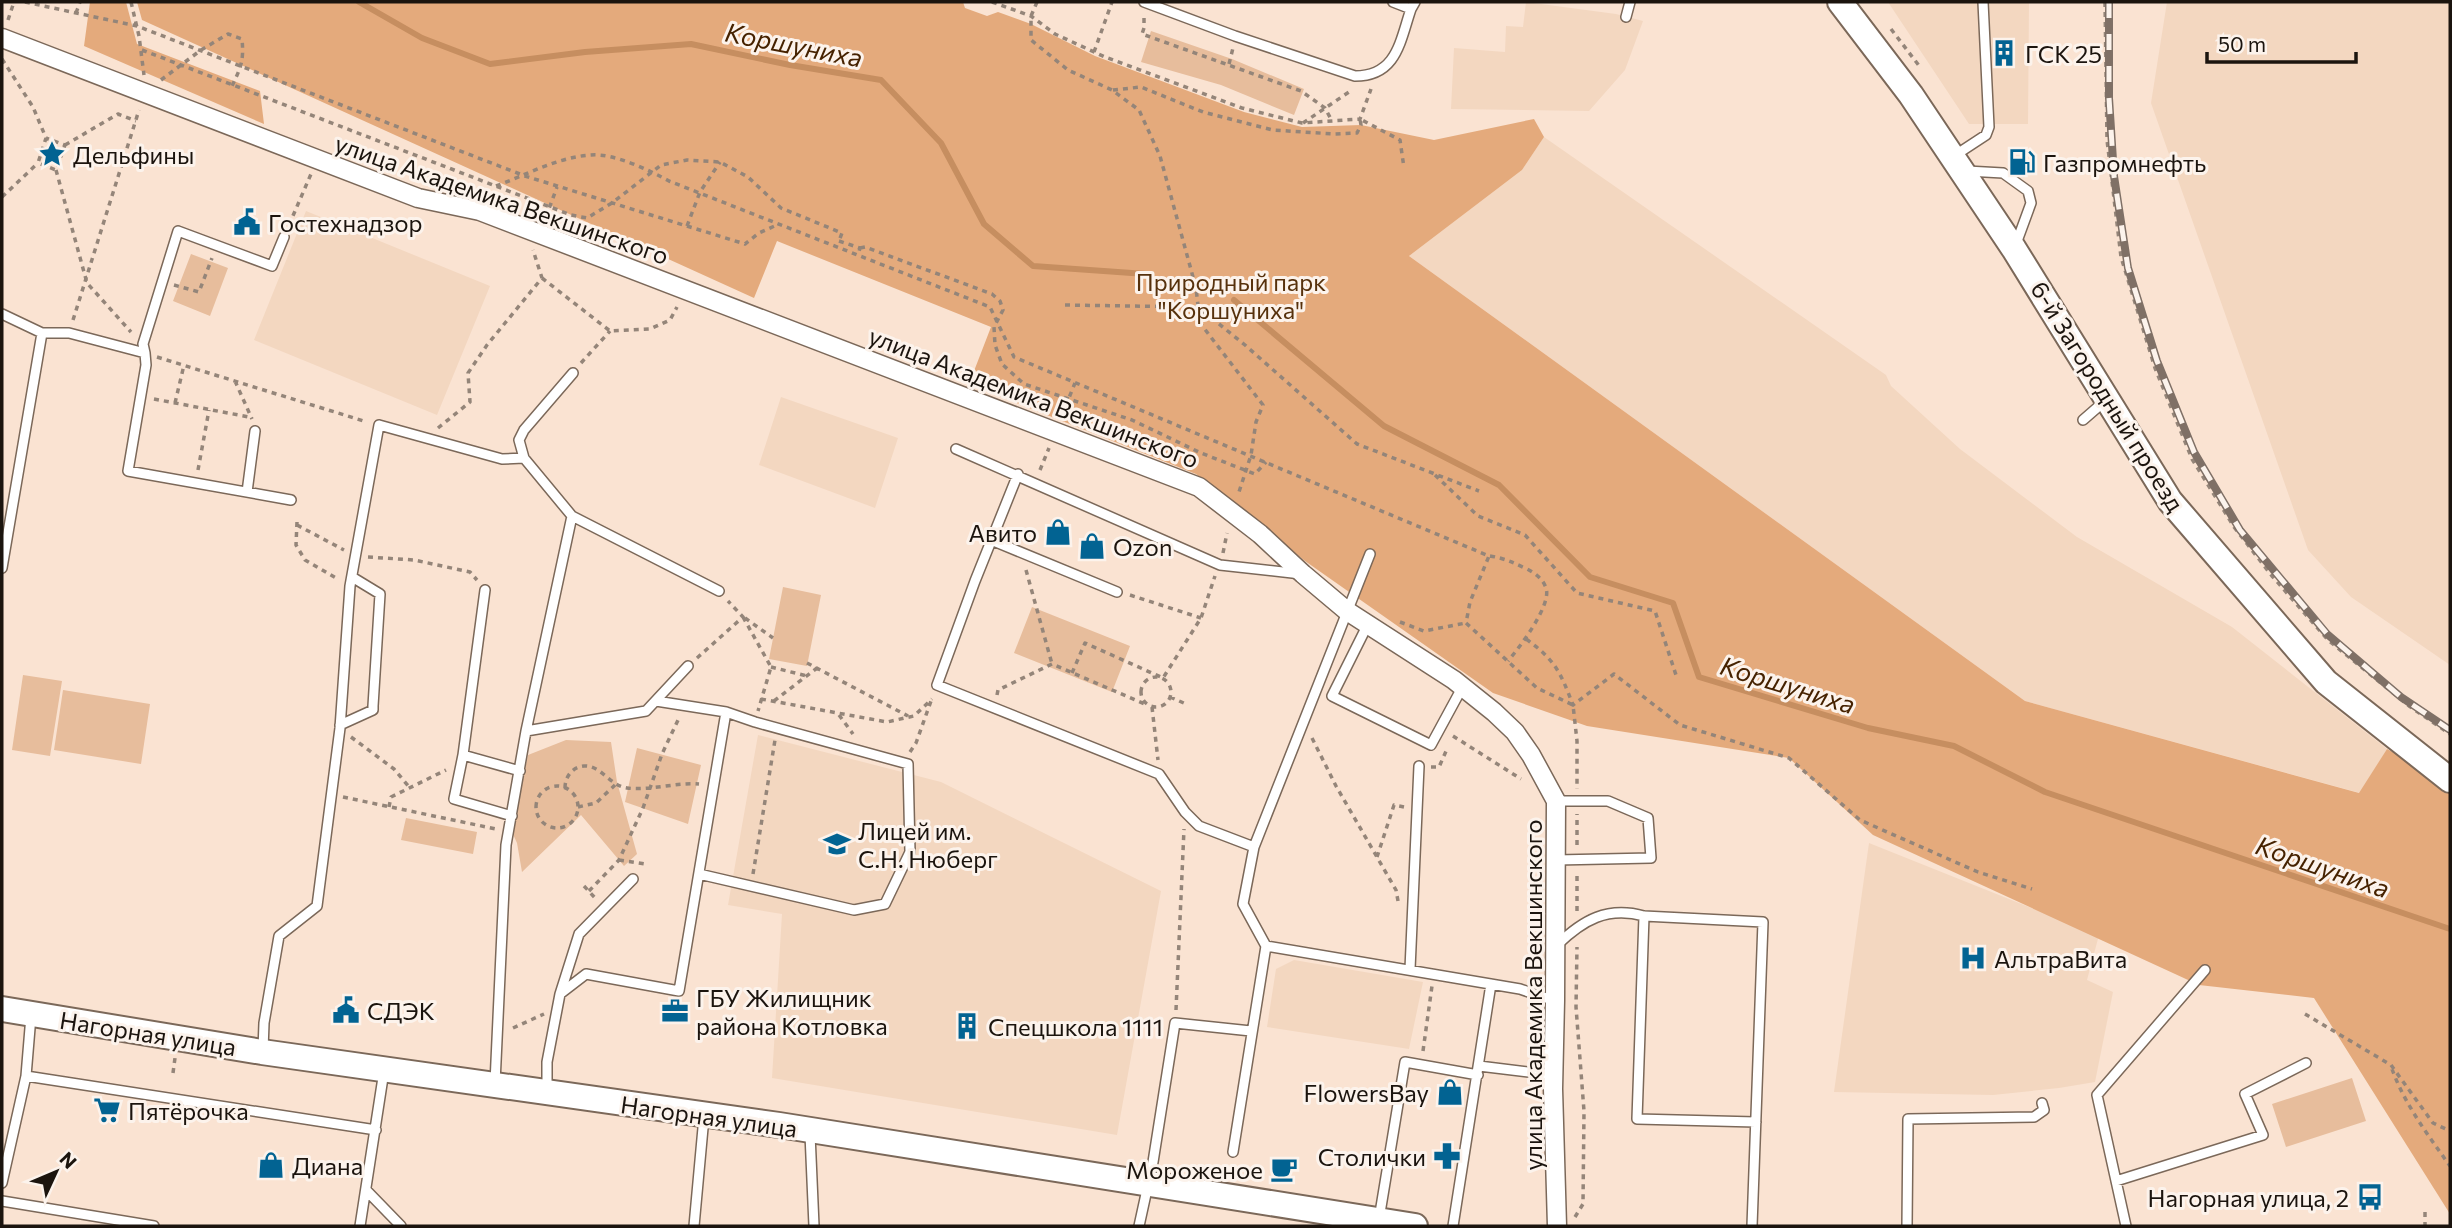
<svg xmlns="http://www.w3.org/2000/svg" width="2452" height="1228" font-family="Commissioner,sans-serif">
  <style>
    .built { fill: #f3d7c0 }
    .green { fill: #e7bd9c }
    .forest { fill: #e4aa7c }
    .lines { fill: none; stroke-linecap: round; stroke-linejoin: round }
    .stream { stroke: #c68e60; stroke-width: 6 }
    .lane-casing { stroke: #7b6859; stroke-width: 12 }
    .street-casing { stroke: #7b6859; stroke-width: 21 }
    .secondary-casing { stroke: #7b6859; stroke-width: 28 }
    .path { stroke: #948579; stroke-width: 3.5; stroke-dasharray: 5 5; stroke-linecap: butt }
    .lane { stroke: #fff; stroke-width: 9 }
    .street { stroke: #fff; stroke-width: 18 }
    .secondary { stroke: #fff; stroke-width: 24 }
    .rail-casing { stroke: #7f7066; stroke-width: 8 }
    .rail { stroke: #fcf3ec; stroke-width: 5; stroke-dasharray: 16; stroke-linecap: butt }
    .labels { text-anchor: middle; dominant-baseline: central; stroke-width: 6; stroke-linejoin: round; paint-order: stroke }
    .poi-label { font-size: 24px; fill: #1b140e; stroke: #fcf3ec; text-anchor: start }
    .street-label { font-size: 24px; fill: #1b140e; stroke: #fcf3ec }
    .park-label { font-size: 24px; fill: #57310c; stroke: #fcf3ec }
    .water-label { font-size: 26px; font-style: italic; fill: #462200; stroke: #fcf3ec }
  </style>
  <rect width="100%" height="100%" fill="#fae3d2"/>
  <path class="built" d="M 1526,2 L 1616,14 L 1643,21 L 1625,70 L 1589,111 L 1451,109 L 1454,48 L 1505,52 L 1506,26 L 1523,27 Z
    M 1888,2 L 2029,2 L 2028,124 L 1969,124 Z
    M 2167,2 L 2450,2 L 2450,665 L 2351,597 L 2308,550 L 2151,103 Z
    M 1544,137 L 1886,375 L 1891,386 L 1960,449 L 2077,537 L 2232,627 L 2387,749 L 2360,793 L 2025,701 L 1409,256 L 1522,170 Z
    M 306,211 L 490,286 L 437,415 L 254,340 Z
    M 781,397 L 898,438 L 875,508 L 759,465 Z
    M 758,735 L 941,782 L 1161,891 L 1117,1135 L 772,1078 L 782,914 L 728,905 Z
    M 1869,843 L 2099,935 L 2087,980 L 2113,992 L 2095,1082 L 2059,1088 L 1993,1095 L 1834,1092 Z
    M 1294,960 L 1423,982 L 1409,1049 L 1267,1027 L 1276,969 Z"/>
  <path class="green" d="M 1151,31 L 1232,59 L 1304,89 L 1294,115 L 1221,85 L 1141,62 Z
    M 191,254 L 228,268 L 210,316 L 173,301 Z
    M 783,587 L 821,595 L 807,666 L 769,659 Z
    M 1032,607 L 1130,646 L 1112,692 L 1014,653 Z
    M 23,675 L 62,681 L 50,756 L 12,750 Z
    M 63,690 L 150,704 L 141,764 L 54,750 Z
    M 566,740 L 611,742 L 617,782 L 637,854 L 624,866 L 581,815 L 522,872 L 517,843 L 512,832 L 528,755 Z
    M 637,748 L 701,765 L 688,824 L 625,802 Z
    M 406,818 L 477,832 L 473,854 L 401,840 Z
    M 2352,1078 L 2366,1121 L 2286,1147 L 2272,1104 Z"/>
  <path class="forest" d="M 90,2 L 126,2 L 137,44 L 260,91 L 264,124 L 84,46 Z
    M 137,2 L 963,2 L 965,8 L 987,16 L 998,12 L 1031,24 L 1095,56 L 1244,112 L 1302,127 L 1361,125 L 1434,140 L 1534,119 L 1544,137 L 1522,170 L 1409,256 L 2025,701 L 2359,793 L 2387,749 L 2450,783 L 2450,1214 L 2314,998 L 2199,985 L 1873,835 L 1789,758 L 1587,726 L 1493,693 L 1305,561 L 1196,474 L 969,384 L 991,327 L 777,241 L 754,298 L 142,20 Z"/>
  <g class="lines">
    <path class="stream" d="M 359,2 L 422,38 L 490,64 L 585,52 L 691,44 L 790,65 L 881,80 L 941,143 L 984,224 L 1033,266 L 1146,274
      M 1234,300 L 1384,426 L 1499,485 L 1590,577 L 1673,603 L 1699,677 L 1868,728 L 1954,746 L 2045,792 L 2450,929"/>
    <defs>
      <path id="lane" d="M 1144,2 L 1235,36 L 1355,76 C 1397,76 1400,41 1411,9
        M 1393,2 L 1411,9 L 1415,2
        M 1626,17 L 1630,2
        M 1954,156 L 1986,135 L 1989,127 L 1983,2
        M 1967,171 L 2003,173 L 2028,191 L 2031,203 L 2016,244
        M 2,314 L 42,333 L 2,568
        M 42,333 L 69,333 L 145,353 L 146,365 L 128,471 L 291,500
        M 145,353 L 143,344 L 178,231 L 272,266 L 284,237
        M 2083,420 L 2106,400
        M 956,449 L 1220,565 L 1301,574
        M 524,458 L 519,440 L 524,430 L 573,373
        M 1018,474 L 975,581 L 937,685 L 1159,774 L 1185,812 L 1199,826 L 1254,847 L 1370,554
        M 247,492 L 255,431
        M 572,516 L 719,591
        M 991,540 L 1117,592
        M 485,590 L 463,755 L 520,771
        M 1368,624 L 1332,696 L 1431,745 L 1463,686
        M 656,701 L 726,712 L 755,722 L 908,764 L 910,852 L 885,904 L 854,910 L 699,874
        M 340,725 L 373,710 L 373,706 L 380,594 L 352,577
        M 463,755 L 454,799 L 512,816
        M 1556,801 L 1608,801 L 1648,818 L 1651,858 L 1556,860
        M 1644,916 L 1637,1119 L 1756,1122
        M 1557,945 C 1583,920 1607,906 1644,916 L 1763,922 L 1752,1226
        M 1266,946 L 1520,989 L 1555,1001
        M 1410,969 L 1419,766
        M 560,994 L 579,934 L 633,879
        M 263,1050 L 264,1023 L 279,936 L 317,906 L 340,728 L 350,586 L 379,425 L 502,459 L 524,458 L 572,516 L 526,731 L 646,711 L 688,666
        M 1479,1066 L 1553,1075
        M 26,1076 L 376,1130
        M 495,1083 L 506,845 L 526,731
        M 547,1091 L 547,1062 L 560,994 L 586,974 L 679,991 L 726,712
        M 810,1134 L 814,1226
        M 1233,1152 L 1266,946 L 1243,904 L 1254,847
        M 2116,1181 L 2263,1135 L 2245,1094 L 2306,1063
        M 2,1183 L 26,1076 L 31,1016
        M 367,1191 L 401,1226
        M 2,1201 L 154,1226
        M 1379,1219 L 1405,1062 L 1478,1075
        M 360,1226 L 384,1071
        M 694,1226 L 704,1117
        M 1139,1226 L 1153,1162 L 1175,1023 L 1251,1031
        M 1453,1226 L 1491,984
        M 1907,1226 L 1908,1119 L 2034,1117 L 2044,1110 L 2042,1103
        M 2126,1226 L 2097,1095 L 2205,970"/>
      <path id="street" d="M 2,38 L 418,198 L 480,211 L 1199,487 L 1260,534 L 1303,574 L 1347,611 L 1454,680 L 1494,712 L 1515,732 L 1531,755 L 1556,801 L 1555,1001 L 1553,1089 L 1557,1226"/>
      <path id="secondary" d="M 1840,2 L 1911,95 L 2014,249 L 2170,501 L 2326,682 L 2450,780
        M 2,1009 L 262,1052 L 779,1125 L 1415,1226"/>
    </defs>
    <use href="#lane" class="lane-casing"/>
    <use href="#street" class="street-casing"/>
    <use href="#secondary" class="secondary-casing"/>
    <path class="path" d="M 25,2 L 137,26 L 525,176 L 745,244 L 759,233 L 779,224
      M 131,2 L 139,36 L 144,75
      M 992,2 L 1031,16 L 1055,34 L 1105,57 L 1242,108 L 1302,123 L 1360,119 L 1371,89
      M 1037,2 L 1031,16 L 1031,40 L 1068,70 L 1112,90 L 1139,110 L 1160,156 L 1196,288 L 1200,323 L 1263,405 L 1256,422 L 1251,455 L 1238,495
      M 2105,2 L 2107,140 L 2121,257 L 2155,368 L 2192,459 L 2234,527 L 2272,576 L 2328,640 L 2409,706 L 2450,734
      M 76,13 L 80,2
      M 1144,18 L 1144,28 L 1142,34 L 1301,91 L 1325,108 L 1332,121
      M 8,20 L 14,2
      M 1891,29 L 1920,67
      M 142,50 L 571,215 L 587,218 L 612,203 L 661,165 L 687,160 L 720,162 L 748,177 L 781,208 L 842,233 L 839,241
      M 1094,52 L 1112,2
      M 2,59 L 33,107 L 46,138 L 38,163 L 56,170 L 65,145 L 46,138
      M 1229,64 L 1233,48
      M 161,80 L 201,50 L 228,34 L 242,39 C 244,61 241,67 232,86
      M 1113,90 L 1141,87 L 1203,112 L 1273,130 L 1334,134 L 1357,133 L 1361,125 L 1360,119 L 1400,140 L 1404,168
      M 1303,123 L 1352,90
      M 65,145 L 118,114 L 136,121
      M 56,170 L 87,283 L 131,332
      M 496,186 C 526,175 558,157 591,155 C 614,153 649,170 669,181 L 990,307 L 1014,357 L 1489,556 L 1470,602 L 1466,623 L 1537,688 L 1573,705 L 1577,741 L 1577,789
      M 2,197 L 38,163
      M 546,217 L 557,187
      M 289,225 L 311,174
      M 687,226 L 700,192 L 720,162
      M 839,241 L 860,248 L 858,255
      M 860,248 L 865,247 L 992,294 L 1000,301 L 1003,310 L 994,327 L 995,345 L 1002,364 L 1024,384 L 1132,420 L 1201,453 L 1255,474 L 1266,462
      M 542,278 L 610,331 L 650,329 L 670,320 L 677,307
      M 174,285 L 199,292 L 212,258
      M 1065,305 L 1198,307 L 1245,345 L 1357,444 L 1479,491
      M 73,320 L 139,110
      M 157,357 L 367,422
      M 581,363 L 610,331
      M 235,381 L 252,419
      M 154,399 L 249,417
      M 175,403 L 184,365
      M 1062,415 L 1075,383
      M 438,428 L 470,402 L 468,373 L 487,345 L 542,278 L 533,250
      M 198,470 L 209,410
      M 1040,470 L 1049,448
      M 1435,475 L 1478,516 L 1525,535 L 1577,593 L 1655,611 L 1676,675
      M 297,522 L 296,545 L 305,560 L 336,578
      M 297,525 L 344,550
      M 1223,553 L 1227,533
      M 1490,556 C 1504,558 1514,563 1527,569 C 1535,573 1543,579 1546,588 C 1552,605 1519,648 1508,661
      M 368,557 L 414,560 L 470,572 L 477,580
      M 1026,570 L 1052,664
      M 1130,595 L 1201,618
      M 743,617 L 771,667 L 758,711
      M 745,618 L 773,638
      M 1400,622 L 1424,631 L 1466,623
      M 1526,639 C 1555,660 1560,671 1573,705 L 1614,674 L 1680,725 L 1789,758 L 1860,820 L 1978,872 L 2032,889
      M 697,658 L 743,617 L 728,601
      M 807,663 L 908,716
      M 771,667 L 807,676
      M 1072,673 L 1085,643 L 1163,678 L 1201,618 L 1215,576
      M1141 692a15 15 0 1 1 30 0a15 15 0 1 1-30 0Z
      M 997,695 L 998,690 L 1052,664 L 1147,705
      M 1170,697 L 1186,704
      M 761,699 L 887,722 L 914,716 L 932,699
      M 774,701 L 817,668
      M 1152,707 L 1158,760
      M 839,715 L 853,734
      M 1453,736 L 1521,779
      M 351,737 L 394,769 L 410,788
      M 1312,738 L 1336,786 L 1396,890 L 1398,901
      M 910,752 L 916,743 L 931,701
      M 1431,767 L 1439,767 L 1447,749
      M536 807a21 21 0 1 1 42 0a21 21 0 1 1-42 0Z
      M 565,788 C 565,777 572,767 584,766 C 601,765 610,786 627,788 C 651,791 676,782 699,784
      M 343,797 L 496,829
      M 389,807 L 391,797 L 446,770
      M 578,807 L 596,803 L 615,785
      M 1577,845 L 1577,814
      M 1377,857 L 1394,805 L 1404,807
      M 619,860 L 645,864
      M 753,874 L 775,740
      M 584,886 L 597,900
      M 589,891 L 619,860 L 643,808 L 662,754 L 679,718
      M 1577,911 L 1577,874
      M 1176,1010 L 1184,829
      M 2305,1014 L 2391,1065 L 2433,1123 L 2450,1131
      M 513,1028 L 544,1014
      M 1423,1051 L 1432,986
      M 2392,1069 C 2405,1105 2428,1135 2450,1166
      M 173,1073 L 175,1058
      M 2425,1212 L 2425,1226
      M 1575,1217 L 1583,1204 L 1584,1111 L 1576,1007 L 1577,947"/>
    <use href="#lane" class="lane"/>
    <use href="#street" class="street"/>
    <use href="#secondary" class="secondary"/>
    <defs>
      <path id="rail" d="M 2109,2 L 2109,98 L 2114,176 L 2128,268 L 2157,361 L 2194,452 L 2240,530 L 2327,634 L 2401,697 L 2450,730"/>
    </defs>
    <use href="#rail" class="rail-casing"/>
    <use href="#rail" class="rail"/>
  </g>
  <defs>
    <symbol id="building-bare" viewBox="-9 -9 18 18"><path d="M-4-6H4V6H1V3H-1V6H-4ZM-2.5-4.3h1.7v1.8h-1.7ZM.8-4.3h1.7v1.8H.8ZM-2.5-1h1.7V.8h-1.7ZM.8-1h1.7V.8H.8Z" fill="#026392" stroke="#fcf3ec" stroke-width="2.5" paint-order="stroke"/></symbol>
    <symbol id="sight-bare" viewBox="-9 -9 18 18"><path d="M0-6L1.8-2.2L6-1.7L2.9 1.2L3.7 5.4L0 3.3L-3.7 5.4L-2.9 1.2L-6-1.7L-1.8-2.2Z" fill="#026392" stroke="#fcf3ec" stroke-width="2.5" paint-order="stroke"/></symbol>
    <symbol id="fuel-bare" viewBox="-9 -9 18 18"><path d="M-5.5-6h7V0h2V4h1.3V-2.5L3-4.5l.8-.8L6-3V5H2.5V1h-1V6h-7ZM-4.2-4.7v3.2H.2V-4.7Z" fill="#026392" stroke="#fcf3ec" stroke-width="2.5" paint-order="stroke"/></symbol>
    <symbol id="civic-bare" viewBox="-9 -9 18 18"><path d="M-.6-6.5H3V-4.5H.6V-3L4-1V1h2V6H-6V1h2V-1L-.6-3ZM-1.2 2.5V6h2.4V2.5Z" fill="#026392" stroke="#fcf3ec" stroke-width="2.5" paint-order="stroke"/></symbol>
    <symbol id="shop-bare" viewBox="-9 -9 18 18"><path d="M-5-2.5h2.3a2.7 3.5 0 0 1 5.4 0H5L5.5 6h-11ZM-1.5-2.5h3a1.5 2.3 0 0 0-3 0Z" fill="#026392" stroke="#fcf3ec" stroke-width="2.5" paint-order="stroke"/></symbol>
    <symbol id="school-bare" viewBox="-9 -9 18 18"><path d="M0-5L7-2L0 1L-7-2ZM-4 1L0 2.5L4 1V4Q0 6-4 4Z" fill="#026392" stroke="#fcf3ec" stroke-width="2.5" paint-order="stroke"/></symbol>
    <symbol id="hospital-bare" viewBox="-9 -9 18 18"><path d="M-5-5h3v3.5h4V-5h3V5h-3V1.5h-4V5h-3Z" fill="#026392" stroke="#fcf3ec" stroke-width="2.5" paint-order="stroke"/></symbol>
    <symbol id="office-bare" viewBox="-9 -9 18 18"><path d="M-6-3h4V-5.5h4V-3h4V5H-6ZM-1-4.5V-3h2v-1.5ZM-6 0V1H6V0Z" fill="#026392" stroke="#fcf3ec" stroke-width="2.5" paint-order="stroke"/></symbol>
    <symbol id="supermarket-bare" viewBox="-9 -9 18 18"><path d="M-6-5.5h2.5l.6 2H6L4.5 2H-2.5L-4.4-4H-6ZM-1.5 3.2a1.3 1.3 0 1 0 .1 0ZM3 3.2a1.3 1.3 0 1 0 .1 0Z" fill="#026392" stroke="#fcf3ec" stroke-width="2.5" paint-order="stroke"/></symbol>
    <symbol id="pharmacy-bare" viewBox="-9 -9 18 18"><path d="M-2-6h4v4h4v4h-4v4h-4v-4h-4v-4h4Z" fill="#026392" stroke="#fcf3ec" stroke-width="2.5" paint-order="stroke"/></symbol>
    <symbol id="cafe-bare" viewBox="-9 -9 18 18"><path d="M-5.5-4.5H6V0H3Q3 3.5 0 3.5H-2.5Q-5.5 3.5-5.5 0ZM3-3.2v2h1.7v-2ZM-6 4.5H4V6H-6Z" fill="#026392" stroke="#fcf3ec" stroke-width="2.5" paint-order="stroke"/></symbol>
    <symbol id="bus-bare" viewBox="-9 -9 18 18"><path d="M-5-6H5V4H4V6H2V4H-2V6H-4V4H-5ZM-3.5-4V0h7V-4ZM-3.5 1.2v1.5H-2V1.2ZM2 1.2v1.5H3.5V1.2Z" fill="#026392" stroke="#fcf3ec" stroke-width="2.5" paint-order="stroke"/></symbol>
  </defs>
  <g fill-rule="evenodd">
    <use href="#building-bare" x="1985" y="34" width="38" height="38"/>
    <use href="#sight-bare" x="33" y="135" width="38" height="38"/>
    <use href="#fuel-bare" x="2003" y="143" width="38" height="38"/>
    <use href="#civic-bare" x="228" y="203" width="38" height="38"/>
    <use href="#shop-bare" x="1039" y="513" width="38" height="38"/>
    <use href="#shop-bare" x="1073" y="527" width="38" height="38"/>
    <use href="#school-bare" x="818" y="825" width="38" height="38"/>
    <use href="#hospital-bare" x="1954" y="939" width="38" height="38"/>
    <use href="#civic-bare" x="327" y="991" width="38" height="38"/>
    <use href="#office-bare" x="656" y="992" width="38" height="38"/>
    <use href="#building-bare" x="948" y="1007" width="38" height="38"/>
    <use href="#shop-bare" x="1431" y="1073" width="38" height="38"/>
    <use href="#supermarket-bare" x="88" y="1091" width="38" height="38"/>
    <use href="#pharmacy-bare" x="1428" y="1137" width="38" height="38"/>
    <use href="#shop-bare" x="252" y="1146" width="38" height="38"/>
    <use href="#cafe-bare" x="1265" y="1150" width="38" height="38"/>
    <use href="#bus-bare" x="2351" y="1178" width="38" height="38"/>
  </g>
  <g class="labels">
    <g class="poi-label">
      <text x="2025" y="53">ГСК 25</text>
      <text x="73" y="154">Дельфины</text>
      <text x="2043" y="162">Газпромнефть</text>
      <text x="268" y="222">Гостехнадзор</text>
      <text x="1037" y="532" text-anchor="end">Авито</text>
      <text x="1113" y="546">Ozon</text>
      <text x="858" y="830">Лицей им.<tspan x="858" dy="28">С.Н. Нюберг</tspan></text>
      <text x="1994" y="958">АльтраВита</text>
      <text x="696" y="997">ГБУ Жилищник<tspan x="696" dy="28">района Котловка</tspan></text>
      <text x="367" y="1010">СДЭК</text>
      <text x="988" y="1026">Спецшкола 1111</text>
      <text x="1429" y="1092" text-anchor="end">FlowersBay</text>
      <text x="128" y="1110">Пятёрочка</text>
      <text x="1426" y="1156" text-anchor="end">Столички</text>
      <text x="292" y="1165">Диана</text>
      <text x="1263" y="1169" text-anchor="end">Мороженое</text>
      <text x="2349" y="1197" text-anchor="end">Нагорная улица, 2</text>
    </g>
    <g class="street-label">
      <text transform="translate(502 199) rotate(19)">улица Академика Векшинского</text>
      <text transform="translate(2108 396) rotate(58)">6-й Загородный проезд</text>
      <text transform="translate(1034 397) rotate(21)">улица Академика Векшинского</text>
      <text transform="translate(1532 995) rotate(-90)">улица Академика Векшинского</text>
      <text transform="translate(148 1033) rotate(9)">Нагорная улица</text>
      <text transform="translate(709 1116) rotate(8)">Нагорная улица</text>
    </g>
    <g class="park-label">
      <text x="1231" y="281">Природный парк<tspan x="1231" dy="28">"Коршуниха"</tspan></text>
    </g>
    <g class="water-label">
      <text transform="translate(794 44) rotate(11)">Коршуниха</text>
      <text transform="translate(1788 684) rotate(17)">Коршуниха</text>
      <text transform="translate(2323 866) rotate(19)">Коршуниха</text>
    </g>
  </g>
  <rect width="2452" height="1228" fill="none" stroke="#1b140e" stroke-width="7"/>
  <g transform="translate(56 1172) rotate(46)" stroke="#fcf3ec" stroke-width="5" paint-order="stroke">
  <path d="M0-5L12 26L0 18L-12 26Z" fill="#1b140e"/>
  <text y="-10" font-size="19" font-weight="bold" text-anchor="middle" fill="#1b140e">N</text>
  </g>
  <path d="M2207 52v10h149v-10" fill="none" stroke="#1b140e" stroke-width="3.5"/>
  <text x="2218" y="52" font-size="21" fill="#1b140e" stroke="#fcf3ec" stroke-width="5" paint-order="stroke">50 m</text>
</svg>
